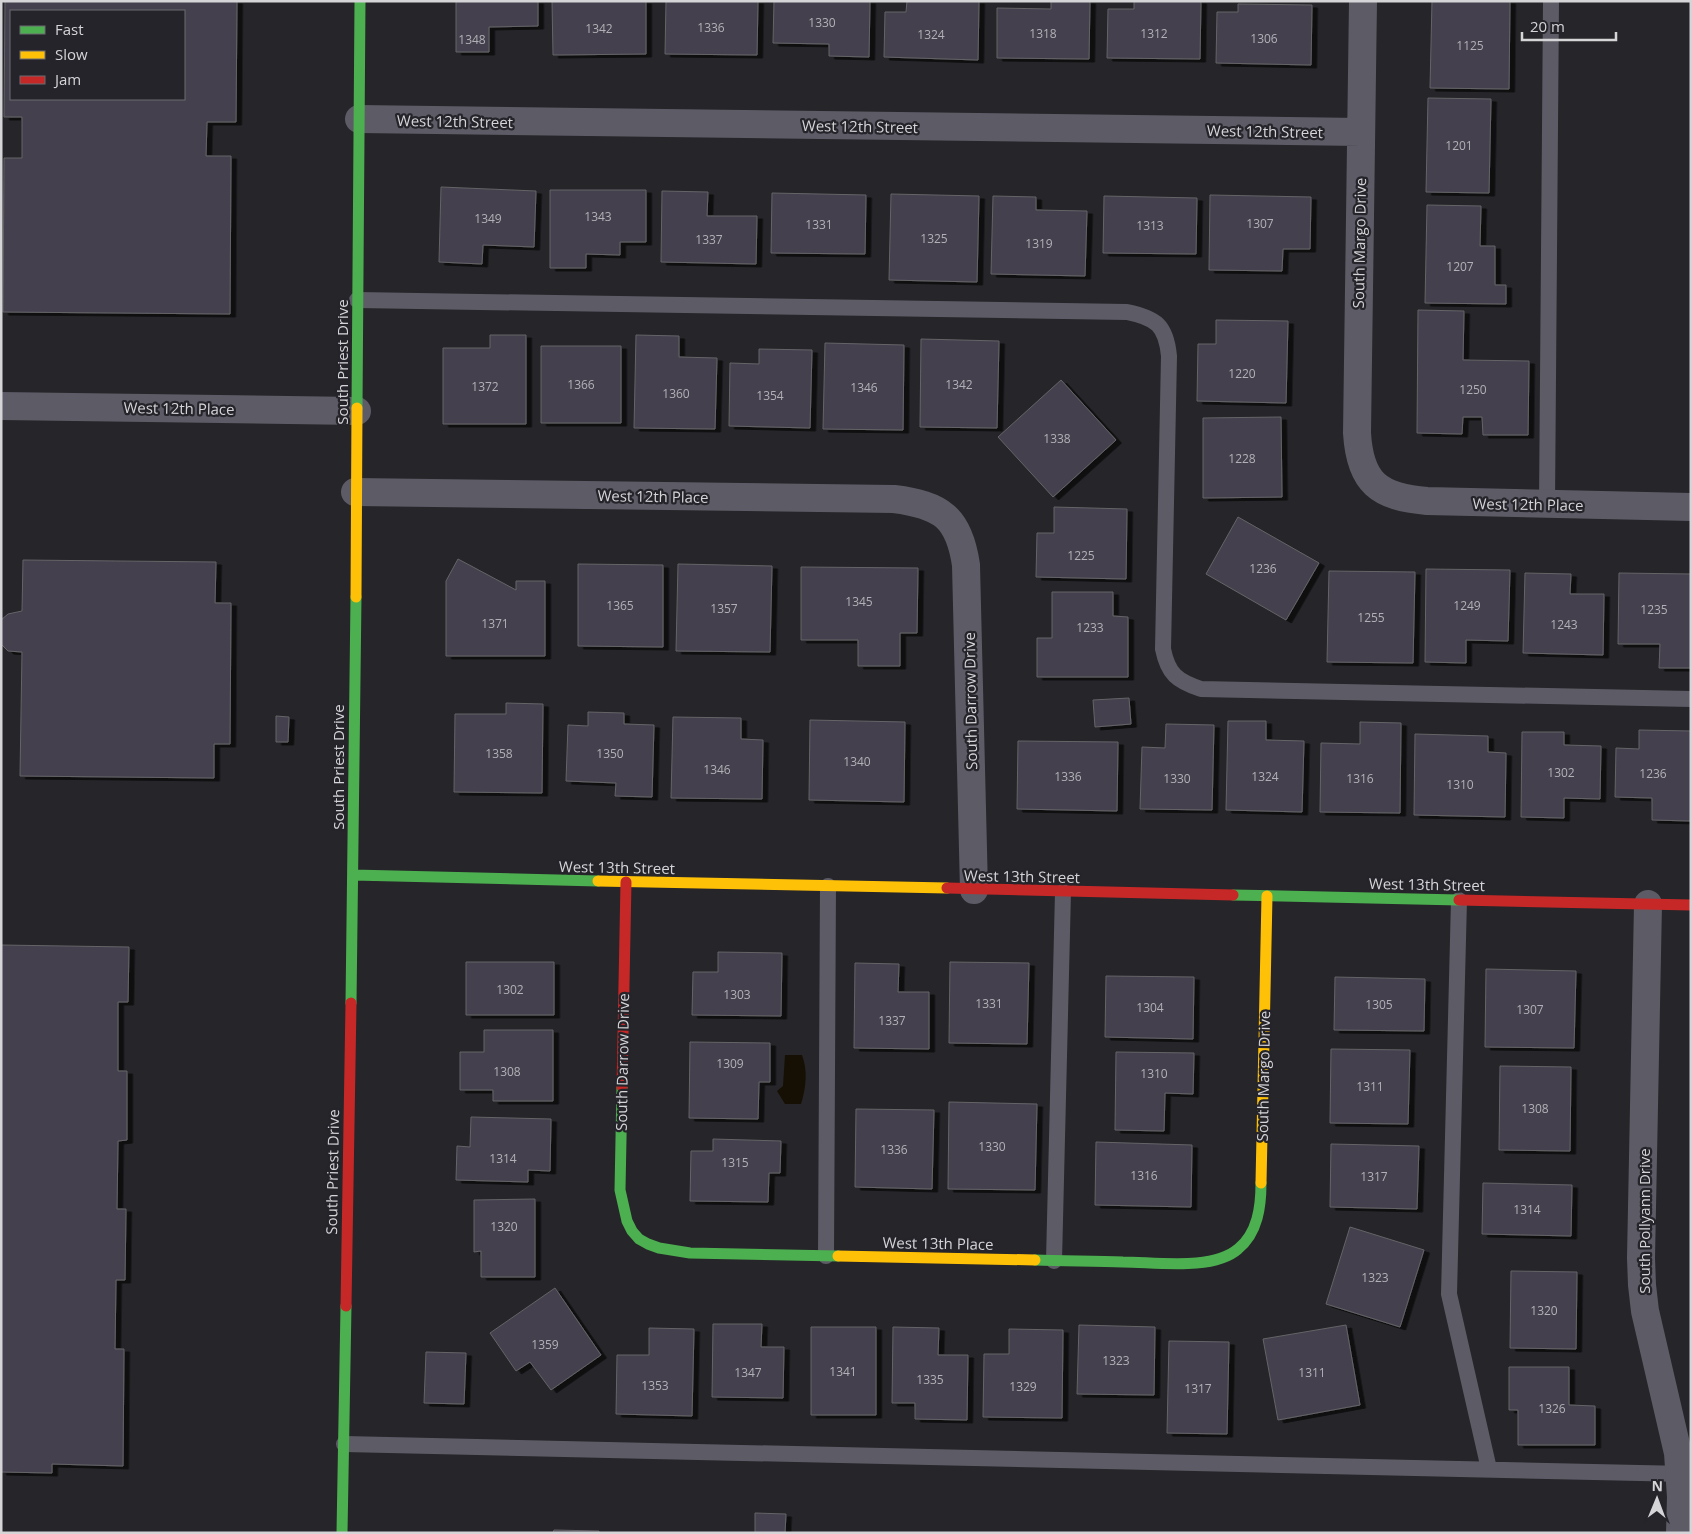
<svg xmlns="http://www.w3.org/2000/svg" width="1692" height="1534" font-family="'Open Sans',sans-serif">
  <style>
    .water { fill: #160f04 }
    .building { fill: #44404e; stroke: #656467; fill-rule: evenodd; filter: url(#shadow) }
    .lines { fill: none; stroke-linecap: round; stroke-linejoin: round }
    .lane { stroke: #5d5b66; stroke-width: 16 }
    .street { stroke: #5d5b66; stroke-width: 28 }
    .fast { stroke: #4caf50; stroke-width: 11 }
    .slow { stroke: #ffc107; stroke-width: 11 }
    .jam { stroke: #c62828; stroke-width: 11 }
    .labels { text-anchor: middle; dominant-baseline: central; stroke-width: 4.5; stroke-linejoin: round; paint-order: stroke }
    .number-label { font-size: 12px; fill: #b1b0b6 }
    .street-label { font-size: 15px; fill: #d5d5d8; stroke: #25242a }
  </style>
  <defs>
    <filter id="shadow"><feDropShadow dx="5.5" dy="3" stdDeviation="0" flood-color="#0009"/></filter>
  </defs>
  <rect width="100%" height="100%" fill="#262529"/>
  <path class="water" d="M 785,1055 L 802,1055 C 808,1071 806,1088 801,1104 L 785,1104 L 777,1091 L 783,1086 Z"/>
  <path class="building" d="M 5,1 L 237,1 L 236,122 L 207,122 L 206,156 L 231,156 L 230,314 L 3,312 L 4,158 L 22,158 L 22,117 L 4,117 ZM 11,11 L 184,11 L 184,99 L 11,99 Z
    M 456,1 L 538,1 L 538,26 L 489,27 L 489,52 L 456,52 Z
    M 552,1 L 646,1 L 646,54 L 553,55 Z
    M 666,1 L 758,1 L 757,55 L 665,54 Z
    M 774,1 L 870,1 L 869,57 L 829,56 L 829,44 L 773,43 Z
    M 907,1 L 979,1 L 978,60 L 884,57 L 885,12 L 906,12 Z
    M 1051,1 L 1090,1 L 1089,59 L 997,58 L 997,8 L 1051,9 Z
    M 1134,1 L 1201,1 L 1200,59 L 1107,58 L 1108,9 L 1134,9 Z
    M 1432,1 L 1510,1 L 1509,89 L 1430,88 Z
    M 1238,4 L 1312,5 L 1311,65 L 1216,63 L 1217,12 L 1238,12 Z
    M 1428,98 L 1491,99 L 1489,193 L 1426,192 Z
    M 441,187 L 536,191 L 534,247 L 483,245 L 482,264 L 439,262 Z
    M 550,190 L 646,190 L 646,242 L 620,242 L 620,255 L 586,254 L 586,268 L 550,268 Z
    M 662,191 L 708,192 L 707,216 L 757,216 L 756,264 L 661,262 Z
    M 772,193 L 866,195 L 865,254 L 771,253 Z
    M 891,194 L 979,196 L 977,282 L 889,280 Z
    M 1210,195 L 1311,197 L 1310,249 L 1283,249 L 1282,271 L 1209,270 Z
    M 993,196 L 1036,197 L 1036,210 L 1087,211 L 1085,276 L 991,274 Z
    M 1104,196 L 1197,198 L 1196,254 L 1103,253 Z
    M 1427,205 L 1481,206 L 1480,246 L 1495,246 L 1495,285 L 1506,285 L 1506,304 L 1425,303 Z
    M 1418,310 L 1464,311 L 1463,360 L 1529,361 L 1528,435 L 1483,435 L 1482,417 L 1463,417 L 1462,434 L 1417,433 Z
    M 1216,320 L 1288,321 L 1286,403 L 1197,401 L 1198,344 L 1216,344 Z
    M 490,335 L 526,335 L 526,424 L 443,424 L 443,348 L 490,348 Z
    M 636,335 L 679,336 L 679,357 L 717,358 L 715,429 L 634,428 Z
    M 921,339 L 999,341 L 997,428 L 920,427 Z
    M 825,343 L 904,345 L 903,430 L 823,429 Z
    M 541,346 L 621,346 L 621,423 L 541,423 Z
    M 759,349 L 812,350 L 810,428 L 729,426 L 730,363 L 759,364 Z
    M 1061,380 L 1116,440 L 1053,497 L 998,437 Z
    M 1281,417 L 1282,497 L 1203,498 L 1203,418 Z
    M 1054,507 L 1127,509 L 1126,579 L 1036,577 L 1037,533 L 1054,533 Z
    M 1238,517 L 1319,563 L 1286,620 L 1206,574 Z
    M 458,559 L 516,590 L 516,581 L 545,581 L 545,656 L 446,656 L 446,581 Z
    M 23,560 L 216,562 L 215,603 L 231,603 L 230,744 L 214,744 L 214,778 L 20,776 L 22,652 L 8,651 L 1,644 L 1,620 L 8,614 L 22,611 Z
    M 578,564 L 663,565 L 663,647 L 578,646 Z
    M 678,564 L 772,566 L 770,652 L 676,651 Z
    M 801,567 L 918,568 L 917,633 L 900,633 L 900,666 L 858,666 L 858,640 L 801,640 Z
    M 1426,569 L 1510,570 L 1508,641 L 1466,640 L 1466,663 L 1425,662 Z
    M 1329,571 L 1415,572 L 1413,663 L 1327,662 Z
    M 1525,573 L 1571,574 L 1570,594 L 1604,594 L 1603,655 L 1523,653 Z
    M 1619,573 L 1691,574 L 1691,668 L 1659,668 L 1660,644 L 1618,644 Z
    M 1052,592 L 1113,592 L 1113,616 L 1128,617 L 1128,677 L 1037,677 L 1037,638 L 1052,638 Z
    M 1129,698 L 1131,724 L 1095,727 L 1093,700 Z
    M 506,703 L 543,704 L 542,793 L 454,792 L 455,714 L 506,714 Z
    M 588,712 L 624,713 L 624,724 L 654,725 L 652,797 L 615,796 L 616,783 L 566,781 L 568,725 L 588,726 Z
    M 276,716 L 289,717 L 288,742 L 276,742 Z
    M 673,717 L 741,718 L 741,739 L 763,740 L 762,799 L 671,798 Z
    M 810,720 L 905,722 L 904,802 L 809,800 Z
    M 1228,721 L 1266,721 L 1266,740 L 1304,741 L 1302,812 L 1226,810 Z
    M 1360,722 L 1401,723 L 1400,813 L 1320,812 L 1321,743 L 1360,744 Z
    M 1166,724 L 1214,725 L 1212,810 L 1140,809 L 1142,747 L 1165,748 Z
    M 1639,730 L 1691,731 L 1691,821 L 1652,820 L 1652,798 L 1615,797 L 1616,748 L 1639,749 Z
    M 1522,732 L 1564,732 L 1564,745 L 1601,746 L 1600,799 L 1564,798 L 1564,818 L 1521,817 Z
    M 1415,734 L 1488,736 L 1488,752 L 1506,753 L 1505,817 L 1414,815 Z
    M 1018,741 L 1118,742 L 1117,811 L 1017,809 Z
    M 1,945 L 129,947 L 128,1002 L 118,1002 L 118,1071 L 127,1071 L 127,1140 L 118,1141 L 117,1209 L 126,1209 L 125,1280 L 116,1280 L 115,1349 L 124,1349 L 123,1466 L 52,1464 L 52,1473 L 1,1472 Z
    M 718,952 L 782,953 L 781,1016 L 692,1015 L 693,972 L 718,972 Z
    M 466,962 L 554,962 L 554,1015 L 466,1015 Z
    M 950,962 L 1029,963 L 1027,1044 L 949,1043 Z
    M 855,963 L 899,964 L 898,992 L 929,992 L 929,1049 L 854,1048 Z
    M 1486,969 L 1576,971 L 1574,1048 L 1485,1047 Z
    M 1106,976 L 1194,977 L 1193,1039 L 1105,1037 Z
    M 1335,977 L 1425,979 L 1424,1031 L 1334,1030 Z
    M 484,1030 L 553,1030 L 553,1101 L 493,1101 L 493,1090 L 460,1090 L 460,1052 L 484,1052 Z
    M 690,1042 L 770,1043 L 770,1082 L 759,1082 L 758,1119 L 689,1118 Z
    M 1331,1049 L 1410,1050 L 1408,1124 L 1330,1123 Z
    M 1116,1052 L 1194,1053 L 1193,1094 L 1165,1093 L 1164,1131 L 1115,1130 Z
    M 1500,1066 L 1571,1067 L 1570,1151 L 1499,1150 Z
    M 949,1102 L 1037,1104 L 1035,1190 L 948,1189 Z
    M 856,1109 L 934,1110 L 932,1189 L 855,1187 Z
    M 471,1117 L 551,1119 L 550,1171 L 528,1170 L 528,1182 L 456,1180 L 457,1146 L 470,1147 Z
    M 713,1139 L 781,1141 L 780,1173 L 769,1173 L 768,1202 L 690,1201 L 691,1151 L 713,1151 Z
    M 1096,1142 L 1192,1145 L 1191,1207 L 1095,1205 Z
    M 1331,1144 L 1419,1146 L 1417,1209 L 1330,1207 Z
    M 1483,1183 L 1572,1185 L 1571,1236 L 1482,1234 Z
    M 535,1199 L 535,1277 L 481,1277 L 481,1251 L 474,1252 L 474,1200 Z
    M 1350,1227 L 1424,1250 L 1400,1327 L 1326,1304 Z
    M 1511,1271 L 1577,1272 L 1576,1349 L 1510,1348 Z
    M 555,1288 L 601,1355 L 551,1390 L 530,1362 L 516,1371 L 490,1333 Z
    M 713,1324 L 762,1324 L 761,1347 L 784,1347 L 783,1398 L 712,1397 Z
    M 1079,1325 L 1155,1327 L 1154,1395 L 1077,1394 Z
    M 1346,1325 L 1360,1405 L 1278,1420 L 1263,1339 Z
    M 811,1327 L 876,1327 L 876,1415 L 811,1415 Z
    M 893,1327 L 939,1328 L 938,1355 L 968,1355 L 967,1420 L 915,1419 L 915,1403 L 892,1403 Z
    M 649,1328 L 694,1329 L 692,1416 L 616,1414 L 617,1355 L 649,1355 Z
    M 1009,1329 L 1063,1330 L 1062,1418 L 983,1417 L 984,1354 L 1009,1354 Z
    M 1169,1341 L 1229,1342 L 1227,1434 L 1167,1433 Z
    M 426,1352 L 466,1353 L 464,1404 L 424,1403 Z
    M 1509,1367 L 1569,1367 L 1569,1405 L 1595,1406 L 1595,1445 L 1518,1445 L 1518,1410 L 1509,1410 Z
    M 755,1513 L 786,1514 L 785,1533 L 755,1533 Z
    M 554,1530 L 599,1531 L 599,1533 L 553,1533 Z"/>
  <g class="lines">
    <path class="lane" d="M 357,300 L 1127,312 C 1156,318 1166,325 1169,356 L 1163,649 C 1168,674 1177,681 1201,689 L 1691,699
      M 1547,504 L 1551,1
      M 1459,900 L 1449,1294 L 1489,1469
      M 826,1256 L 828,886
      M 1054,1261 L 1063,892
      M 344,1444 L 1686,1474"/>
    <path class="street" d="M 1363,1 L 1357,433 C 1360,483 1379,497 1427,501 L 1691,507
      M 359,119 L 1361,132
      M 1,406 L 357,411
      M 355,492 L 894,499 C 941,505 959,517 966,565 L 974,890
      M 1648,904 L 1641,1258 L 1642,1285 L 1645,1311 L 1678,1453 L 1681,1497 L 1680,1533"/>
    <path class="fast" d="M 357,408 L 360,1
      M 353,875 L 598,881
      M 1233,895 L 1459,900
      M 351,1003 L 356,597
      M 622,1087 L 620,1190 L 627,1221 L 632,1231 L 639,1239 L 648,1244 L 659,1248 L 690,1253 L 838,1256
      M 1035,1260 C 1064,1261 1094,1261 1123,1262 C 1155,1262 1213,1271 1238,1249 C 1258,1233 1261,1206 1261,1183
      M 342,1533 L 346,1306"/>
    <path class="slow" d="M 356,597 L 357,408
      M 598,881 L 947,888
      M 1261,1183 L 1267,896
      M 838,1256 L 1035,1260"/>
    <path class="jam" d="M 947,888 L 1233,895
      M 1459,900 L 1691,905
      M 622,1087 L 626,882
      M 346,1306 L 351,1003"/>
  </g>
  <g class="labels">
    <g class="number-label">
      <text x="822" y="22">1330</text>
      <text x="711" y="27">1336</text>
      <text x="599" y="28">1342</text>
      <text x="1043" y="33">1318</text>
      <text x="1154" y="33">1312</text>
      <text x="931" y="34">1324</text>
      <text x="1264" y="38">1306</text>
      <text x="472" y="39">1348</text>
      <text x="1470" y="45">1125</text>
      <text x="1459" y="145">1201</text>
      <text x="598" y="216">1343</text>
      <text x="488" y="218">1349</text>
      <text x="1260" y="223">1307</text>
      <text x="819" y="224">1331</text>
      <text x="1150" y="225">1313</text>
      <text x="934" y="238">1325</text>
      <text x="709" y="239">1337</text>
      <text x="1039" y="243">1319</text>
      <text x="1460" y="266">1207</text>
      <text x="1242" y="373">1220</text>
      <text x="581" y="384">1366</text>
      <text x="959" y="384">1342</text>
      <text x="485" y="386">1372</text>
      <text x="864" y="387">1346</text>
      <text x="1473" y="389">1250</text>
      <text x="676" y="393">1360</text>
      <text x="770" y="395">1354</text>
      <text x="1057" y="438">1338</text>
      <text x="1242" y="458">1228</text>
      <text x="1081" y="555">1225</text>
      <text x="1263" y="568">1236</text>
      <text x="859" y="601">1345</text>
      <text x="620" y="605">1365</text>
      <text x="1467" y="605">1249</text>
      <text x="724" y="608">1357</text>
      <text x="1654" y="609">1235</text>
      <text x="1371" y="617">1255</text>
      <text x="495" y="623">1371</text>
      <text x="1564" y="624">1243</text>
      <text x="1090" y="627">1233</text>
      <text x="499" y="753">1358</text>
      <text x="610" y="753">1350</text>
      <text x="857" y="761">1340</text>
      <text x="717" y="769">1346</text>
      <text x="1561" y="772">1302</text>
      <text x="1653" y="773">1236</text>
      <text x="1068" y="776">1336</text>
      <text x="1265" y="776">1324</text>
      <text x="1177" y="778">1330</text>
      <text x="1360" y="778">1316</text>
      <text x="1460" y="784">1310</text>
      <text x="510" y="989">1302</text>
      <text x="737" y="994">1303</text>
      <text x="989" y="1003">1331</text>
      <text x="1379" y="1004">1305</text>
      <text x="1150" y="1007">1304</text>
      <text x="1530" y="1009">1307</text>
      <text x="892" y="1020">1337</text>
      <text x="730" y="1063">1309</text>
      <text x="507" y="1071">1308</text>
      <text x="1154" y="1073">1310</text>
      <text x="1370" y="1086">1311</text>
      <text x="1535" y="1108">1308</text>
      <text x="992" y="1146">1330</text>
      <text x="894" y="1149">1336</text>
      <text x="503" y="1158">1314</text>
      <text x="735" y="1162">1315</text>
      <text x="1144" y="1175">1316</text>
      <text x="1374" y="1176">1317</text>
      <text x="1527" y="1209">1314</text>
      <text x="504" y="1226">1320</text>
      <text x="1375" y="1277">1323</text>
      <text x="1544" y="1310">1320</text>
      <text x="545" y="1344">1359</text>
      <text x="1116" y="1360">1323</text>
      <text x="843" y="1371">1341</text>
      <text x="748" y="1372">1347</text>
      <text x="1312" y="1372">1311</text>
      <text x="930" y="1379">1335</text>
      <text x="655" y="1385">1353</text>
      <text x="1023" y="1386">1329</text>
      <text x="1198" y="1388">1317</text>
      <text x="1552" y="1408">1326</text>
    </g>
    <g class="street-label">
      <text transform="translate(455 121) rotate(1)">West 12th Street</text>
      <text transform="translate(860 126) rotate(1)">West 12th Street</text>
      <text transform="translate(1265 131) rotate(1)">West 12th Street</text>
      <text transform="translate(1359 243) rotate(-89)">South Margo Drive</text>
      <text transform="translate(342 362) rotate(-90)">South Priest Drive</text>
      <text transform="translate(179 408) rotate(1)">West 12th Place</text>
      <text transform="translate(653 496) rotate(1)">West 12th Place</text>
      <text transform="translate(1528 504) rotate(1)">West 12th Place</text>
      <text transform="translate(970 701) rotate(-91)">South Darrow Drive</text>
      <text transform="translate(338 767) rotate(-90)">South Priest Drive</text>
      <text transform="translate(617 867) rotate(1)">West 13th Street</text>
      <text transform="translate(1022 876) rotate(1)">West 13th Street</text>
      <text transform="translate(1427 884) rotate(1)">West 13th Street</text>
      <text transform="translate(622 1062) rotate(-89)">South Darrow Drive</text>
      <text transform="translate(1263 1076) rotate(-89)">South Margo Drive</text>
      <text transform="translate(332 1172) rotate(-89)">South Priest Drive</text>
      <text transform="translate(1644 1221) rotate(-90)">South Pollyann Drive</text>
      <text transform="translate(938 1243) rotate(1)">West 13th Place</text>
    </g>
  </g>
  <rect width="1692" height="1534" fill="none" stroke="#d5d5d8" stroke-width="5"/>
  <rect x="10" y="10" width="175" height="90" fill="#25242a" stroke="#6b6b70"/>
  <rect x="20" y="26" width="25" height="8" fill="#4caf50" stroke="#6b6b70"/>
  <text x="55" y="35" font-size="15" fill="#d5d5d8">Fast</text>
  <rect x="20" y="51" width="25" height="8" fill="#ffc107" stroke="#6b6b70"/>
  <text x="55" y="60" font-size="15" fill="#d5d5d8">Slow</text>
  <rect x="20" y="76" width="25" height="8" fill="#c62828" stroke="#6b6b70"/>
  <text x="55" y="85" font-size="15" fill="#d5d5d8">Jam</text>
  <g transform="translate(1657 1499) rotate(1)" stroke="#25242a" stroke-width="4" paint-order="stroke">
  <path d="M0-4L9 19L0 12L-9 19Z" fill="#d5d5d8"/>
  <text y="-8" font-size="14" font-weight="bold" text-anchor="middle" fill="#d5d5d8">N</text>
  </g>
  <path d="M1522 32v8h94v-8" fill="none" stroke="#d5d5d8" stroke-width="2.5"/>
  <text x="1530" y="32" font-size="15" fill="#d5d5d8" stroke="#25242a" stroke-width="4" paint-order="stroke">20 m</text>
</svg>
